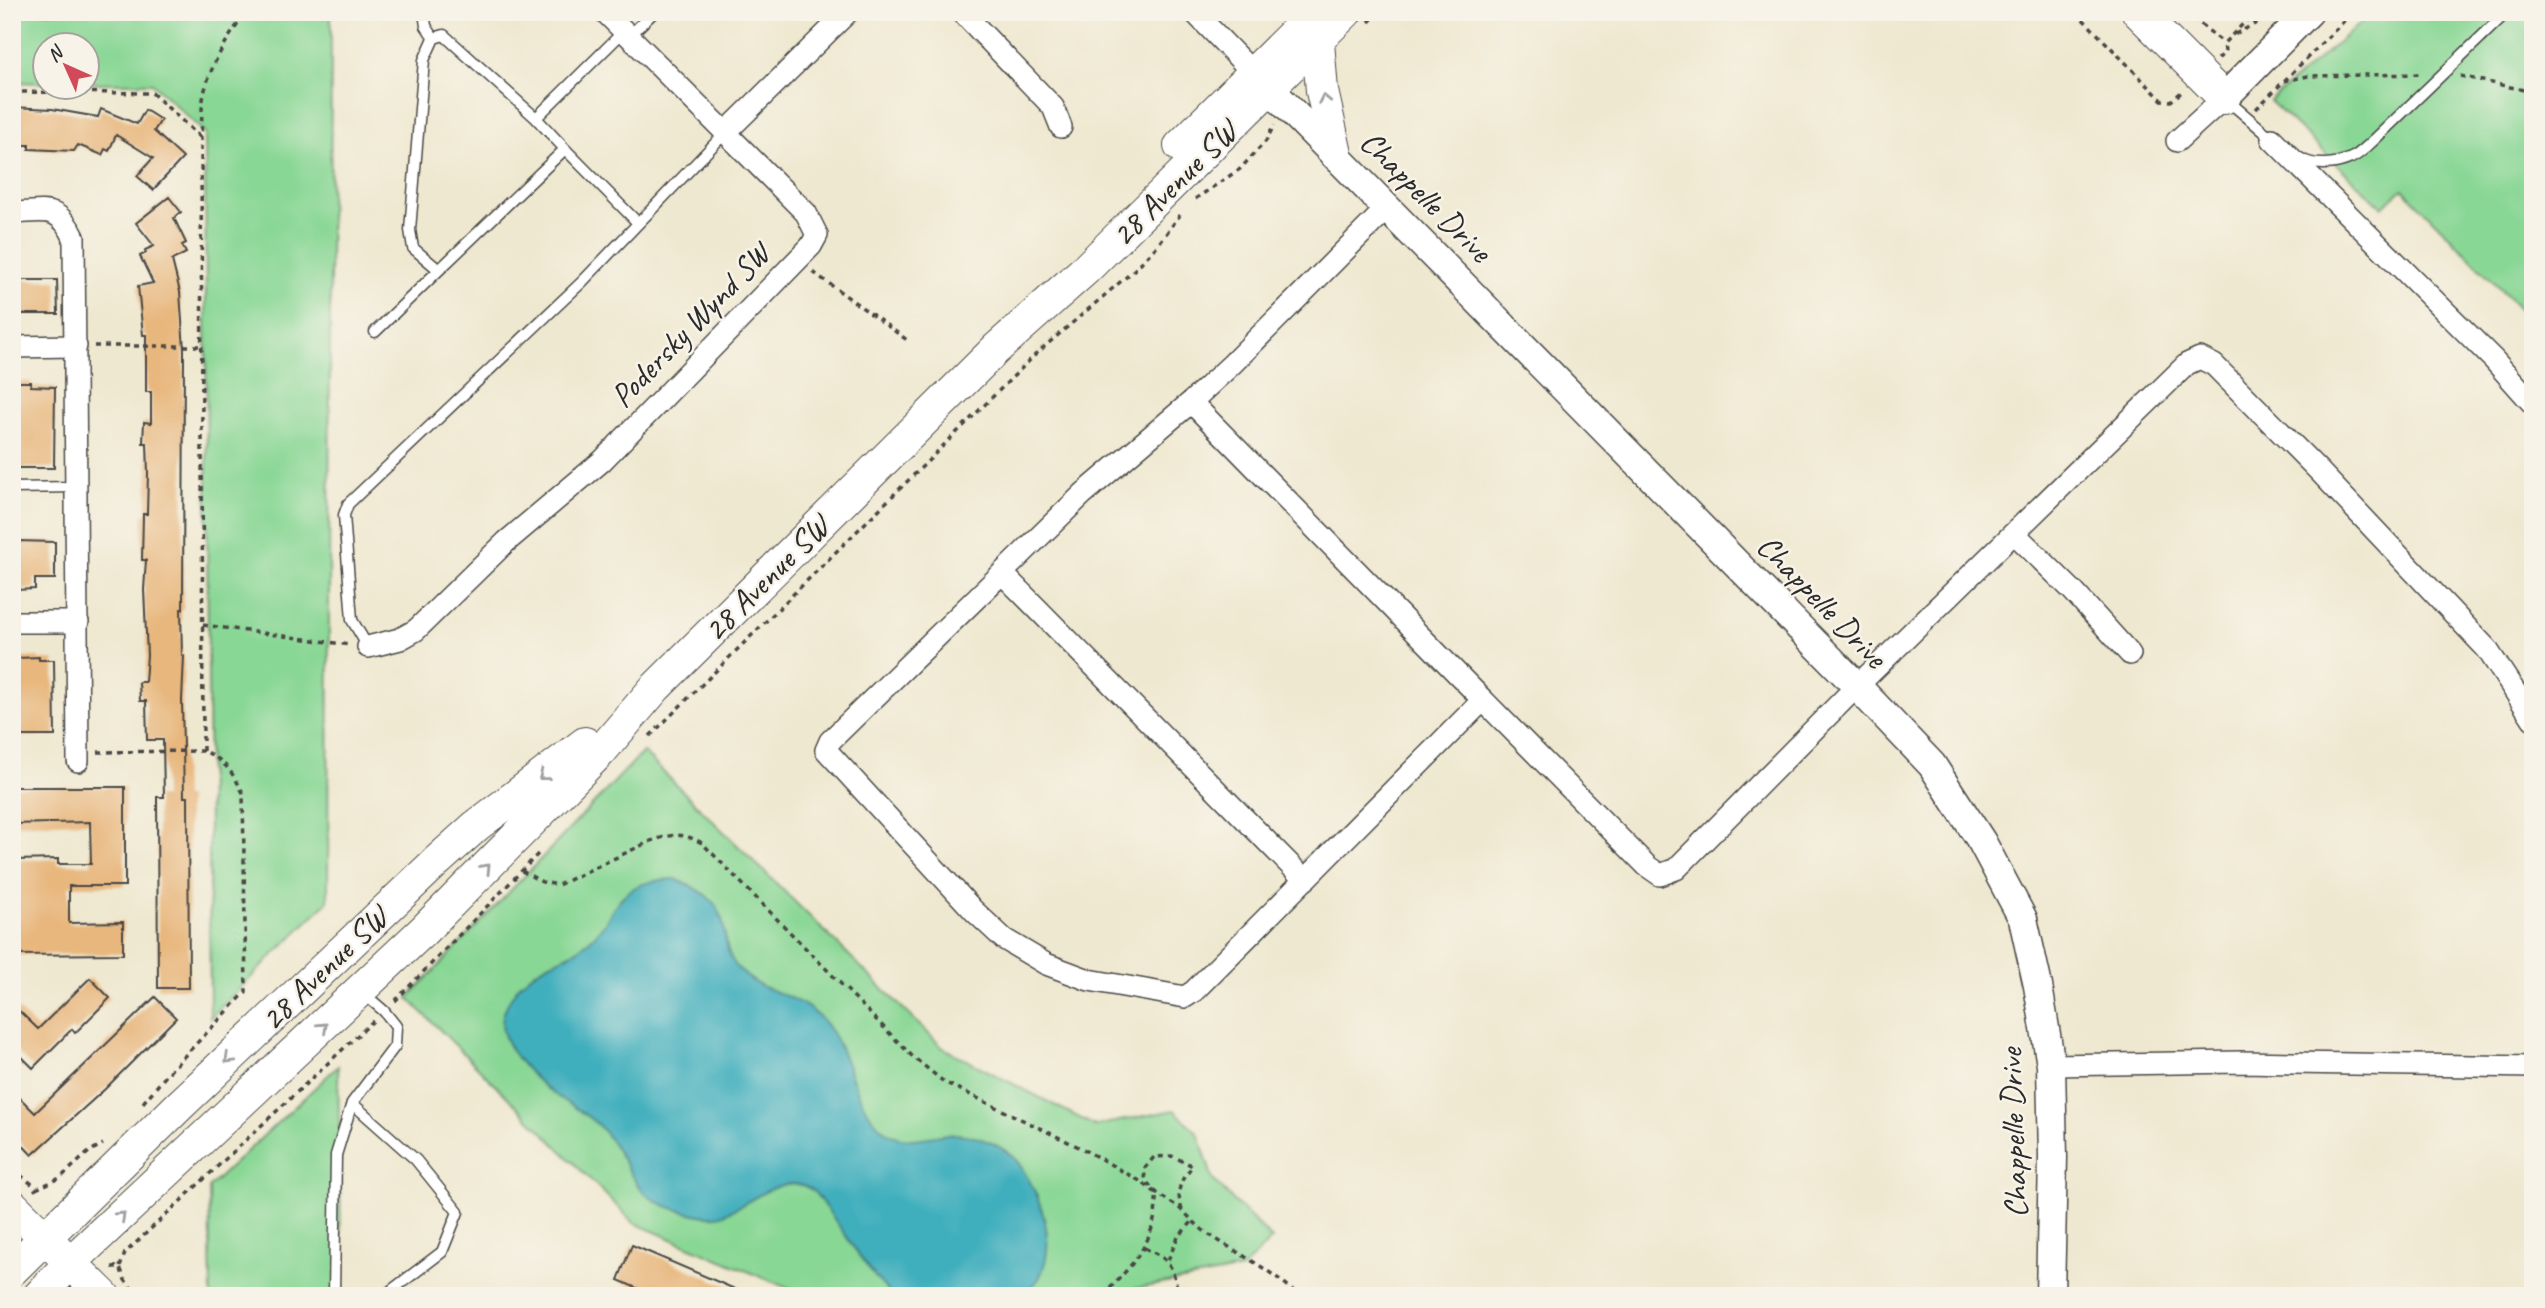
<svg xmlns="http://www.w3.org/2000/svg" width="2545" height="1308" font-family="Caveat,sans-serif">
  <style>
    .green { fill: #89d795; stroke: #5a8160; stroke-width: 2 }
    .water { fill: #41afbd; stroke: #366d74; stroke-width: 2 }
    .building { fill: #e8b77e }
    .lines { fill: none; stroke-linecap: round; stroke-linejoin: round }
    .service-casing { stroke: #484744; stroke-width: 13 }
    .minor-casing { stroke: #484744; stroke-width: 24 }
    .tertiary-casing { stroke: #484744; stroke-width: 31 }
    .secondary-casing { stroke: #484744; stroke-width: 34 }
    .path { stroke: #484744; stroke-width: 3.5; stroke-dasharray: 5 5; stroke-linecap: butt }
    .service { stroke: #fff; stroke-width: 10 }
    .minor { stroke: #fff; stroke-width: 21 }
    .tertiary { stroke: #fff; stroke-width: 28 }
    .secondary { stroke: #fff; stroke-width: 32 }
    .oneway { stroke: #a0a0a0 }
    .labels { text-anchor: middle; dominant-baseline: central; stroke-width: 5; stroke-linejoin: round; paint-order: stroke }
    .street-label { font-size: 33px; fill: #2b2b2b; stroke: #f7f3e8 }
  </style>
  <rect width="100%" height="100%" fill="#f7f3e8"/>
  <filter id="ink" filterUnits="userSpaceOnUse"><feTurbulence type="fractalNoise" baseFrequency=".0143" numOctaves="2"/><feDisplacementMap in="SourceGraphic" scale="14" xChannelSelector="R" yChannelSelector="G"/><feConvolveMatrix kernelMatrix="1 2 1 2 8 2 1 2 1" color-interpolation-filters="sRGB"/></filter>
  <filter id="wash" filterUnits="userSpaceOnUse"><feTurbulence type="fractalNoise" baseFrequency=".00686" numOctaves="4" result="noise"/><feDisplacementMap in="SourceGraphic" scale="28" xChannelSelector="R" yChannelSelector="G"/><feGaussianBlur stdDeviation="1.57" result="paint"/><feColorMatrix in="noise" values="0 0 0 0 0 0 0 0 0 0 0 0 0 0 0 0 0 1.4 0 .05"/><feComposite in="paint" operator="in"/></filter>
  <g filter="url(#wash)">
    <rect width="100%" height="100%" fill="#efe8d0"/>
    <path class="green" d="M 12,12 L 331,12 L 328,901 L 210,1018 L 205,133 L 152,83 L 88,83 L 88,46 L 46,46 L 45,83 L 12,82 Z
      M 2373,12 L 2533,12 L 2533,322 L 2403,189 L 2382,207 L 2270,101 Z
      M 643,752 L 943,1048 L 1095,1126 L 1174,1110 L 1198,1133 L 1213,1180 L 1272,1239 L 1242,1269 L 1123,1291 L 1118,1296 L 806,1296 L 634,1223 L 408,998 Z
      M 338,1066 L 342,1296 L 211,1296 L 209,1187 Z"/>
    <path class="water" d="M 675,879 C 696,887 719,899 723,923 C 726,940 726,955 738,968 C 763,998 805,989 832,1033 C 852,1063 854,1106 884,1130 C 904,1146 926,1136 950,1134 C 974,1133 1006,1145 1020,1165 C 1041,1197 1059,1243 1038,1280 C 1034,1285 1028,1291 1024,1296 L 893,1296 C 867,1272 850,1240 829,1212 C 824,1206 819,1196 813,1191 C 783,1168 750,1206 721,1215 C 714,1217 703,1216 695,1214 C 676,1210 652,1204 639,1187 C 625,1167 616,1143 598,1125 C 583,1111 567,1104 551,1092 C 533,1078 503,1048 502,1024 C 502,1009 515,988 527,978 C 538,968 554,961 568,955 C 582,948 595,937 604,924 C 613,910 619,896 634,888 C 646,881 662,880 675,879 Z"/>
    <g id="blocks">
      <path class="building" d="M 12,107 L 52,109 L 98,117 L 101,109 L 137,124 L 145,110 L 161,120 L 154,131 L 183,158 L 153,190 L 137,176 L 153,158 L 116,135 L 109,151 L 105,149 L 102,155 L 78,145 L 74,151 L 29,149 L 29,145 L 12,145 Z
        M 169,197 L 181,212 L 174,218 L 186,243 L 182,245 L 186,253 L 172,260 L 180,292 L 184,350 L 183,609 L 181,609 L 182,656 L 184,656 L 182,700 L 184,797 L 188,797 L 189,988 L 158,988 L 157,797 L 164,797 L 163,740 L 147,740 L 146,701 L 140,701 L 139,682 L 145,682 L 147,655 L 144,590 L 146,560 L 142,560 L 143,514 L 147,514 L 148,473 L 147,443 L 143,443 L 144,422 L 151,423 L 151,392 L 146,392 L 146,335 L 143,335 L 138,286 L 153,283 L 140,256 L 146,253 L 145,250 L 154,246 L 136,223 Z
        M 12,280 L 57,280 L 58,314 L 12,314 Z
        M 12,382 L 31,382 L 31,386 L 55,387 L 54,468 L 12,468 Z
        M 17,541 L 55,542 L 55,579 L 35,579 L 35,589 L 15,590 L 13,547 L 17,546 Z
        M 39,657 L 39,660 L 54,660 L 55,736 L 12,736 L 12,660 L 18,660 L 18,658 Z
        M 12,787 L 125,787 L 125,886 L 69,886 L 69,923 L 123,922 L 123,954 L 12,955 L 12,864 L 14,864 L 14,860 L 58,859 L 58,864 L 91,864 L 90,822 L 12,824 Z
        M 90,978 L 110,998 L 75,1033 L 72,1029 L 33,1068 L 12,1047 L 12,1004 L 38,1029 Z
        M 155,997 L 176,1018 L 105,1089 L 32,1155 L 12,1134 L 12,1090 L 35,1113 Z
        M 632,1245 L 751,1296 L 655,1296 L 618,1280 Z"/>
    </g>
  </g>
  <g filter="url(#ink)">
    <use href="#blocks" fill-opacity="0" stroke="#484744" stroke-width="2"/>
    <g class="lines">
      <defs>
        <path id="service" d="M 424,12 L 426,26 L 434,38
          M 629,36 L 654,12
          M 2226,99 L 2275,141
          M 536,118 L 565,149 L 439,270 L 413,248 L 410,230 L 424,60 L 434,38 L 444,35 L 536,118 L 624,31
          M 565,149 L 638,223
          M 2300,158 C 2313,167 2336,165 2351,158 C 2359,155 2367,146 2374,140 L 2507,12
          M 375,332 L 439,270
          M 12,488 L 76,487
          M 368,647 L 352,620 L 344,515 L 348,504 L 582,282 L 726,132
          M 352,1103 L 416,1160 L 458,1212 L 442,1252 L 384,1296
          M 334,1296 L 336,1155 L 352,1103 L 395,1046 L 396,1026 L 384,1011 L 363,993"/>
        <path id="minor" d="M 962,12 L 1053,107 L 1061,127
          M 1194,12 L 1261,81
          M 726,132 L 848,12
          M 2272,139 L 2494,360 L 2533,404
          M 2177,141 L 2224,98
          M 12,213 C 46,212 57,204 74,237 L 78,761
          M 12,347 L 76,346
          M 1191,402 L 1483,700 L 1194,991 L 1185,997 L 1089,980 L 1046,964 L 1004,939 L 974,911 L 826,750 L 830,741 L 1083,494 L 1191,402 L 1232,364 L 1388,207
          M 2014,533 L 2073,591 L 2130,654
          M 1002,573 L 1305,880
          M 12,622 L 78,622
          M 368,647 L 400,639 L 416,630 L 506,542 L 602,461 L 811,246 L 817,235 L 806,213 L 605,12
          M 1483,700 L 1647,866 L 1660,875 L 1676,869 L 1857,686 L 2187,364 L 2200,358 L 2214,365 L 2321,473 L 2487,649 L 2533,719
          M 2051,1065 L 2241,1062 L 2533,1067"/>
        <path id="tertiary" d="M 1270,89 L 1852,681 L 1932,765 L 1982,842 L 2023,919 L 2038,986 L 2051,1065 L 2053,1157 L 2050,1296
          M 2224,98 L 2309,12"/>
        <path id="secondary" d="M 2138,12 L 2224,98
          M 1318,42 L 1322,91 L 1336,154
          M 1180,146 L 1315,12
          M 12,1205 L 104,1296
          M 12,1270 L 178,1107 L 436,862 L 476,826 L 585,743
          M 39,1296 L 71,1262 L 423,931 L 602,750 L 655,688 L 996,349 L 1086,269 L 1346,12"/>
      </defs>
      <use href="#service" class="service-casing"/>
      <use href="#minor" class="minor-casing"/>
      <use href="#tertiary" class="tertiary-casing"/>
      <use href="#secondary" class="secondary-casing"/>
      <path class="path" d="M 2076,12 L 2162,100 L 2171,101 L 2184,90
        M 2185,12 L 2224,43
        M 1369,22 L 1379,12
        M 2235,34 L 2255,24 L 2272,12
        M 2218,59 L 2225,52 L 2224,43 L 2251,16
        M 2460,76 L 2533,92
        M 2284,81 L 2308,76 L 2421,74
        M 12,92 L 152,93 L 201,138
        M 2256,109 L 2353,12
        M 1195,199 L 1240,169 L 1266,141 L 1274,125
        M 813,272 L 907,340
        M 94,346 L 200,346
        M 203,625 L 350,645
        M 650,736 L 1037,353 L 1132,272 L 1157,246 L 1180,215
        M 203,751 L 201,138 C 202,124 201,108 204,94 C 210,65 229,35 247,12
        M 98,752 L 203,751 C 223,758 234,774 243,793 L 246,992 L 169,1072 L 142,1104
        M 522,871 L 542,882 L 558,885 L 651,841 C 673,834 681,832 702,843 L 912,1056 L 944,1082 L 1085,1150 L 1140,1181 L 1156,1193 C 1158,1242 1133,1263 1103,1296
        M 395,1001 L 538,854
        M 12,1169 L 32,1184 L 36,1191
        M 36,1189 L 60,1178 L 90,1151 L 103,1144
        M 1182,1210 C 1176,1191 1179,1180 1193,1166 L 1172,1156 L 1154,1157 L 1144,1169 C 1144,1189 1165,1198 1179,1208 C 1189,1216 1197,1226 1208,1234 C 1239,1254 1272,1270 1299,1296
        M 1144,1248 C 1173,1260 1172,1267 1179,1296
        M 1168,1260 L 1178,1237 L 1192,1222
        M 112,1267 L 120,1267 L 125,1280 L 138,1296
        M 120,1267 L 125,1253 L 373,1021"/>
      <use href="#service" class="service"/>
      <use href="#minor" class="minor"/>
      <use href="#tertiary" class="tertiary"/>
      <use href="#secondary" class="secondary"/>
    </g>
    <defs><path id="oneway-chevron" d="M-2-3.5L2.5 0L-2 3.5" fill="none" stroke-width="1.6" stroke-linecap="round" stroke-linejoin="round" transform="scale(1.75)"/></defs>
    <g class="oneway">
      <use href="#oneway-chevron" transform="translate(1324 99) rotate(-102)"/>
      <use href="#oneway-chevron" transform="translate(543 776) rotate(142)"/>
      <use href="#oneway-chevron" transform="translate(486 868) rotate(-46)"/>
      <use href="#oneway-chevron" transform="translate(323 1027) rotate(-43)"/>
      <use href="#oneway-chevron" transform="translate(229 1059) rotate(136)"/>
      <use href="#oneway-chevron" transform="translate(121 1216) rotate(-43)"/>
    </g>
  </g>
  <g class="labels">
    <g class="street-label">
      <text transform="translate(1174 183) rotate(-45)">28 Avenue SW</text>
      <text transform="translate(1426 196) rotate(45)">Chappelle Drive</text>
      <text transform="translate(690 325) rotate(-46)">Podersky Wynd SW</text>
      <text transform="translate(766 578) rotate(-45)">28 Avenue SW</text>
      <text transform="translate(1822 601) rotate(46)">Chappelle Drive</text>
      <text transform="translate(324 968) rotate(-44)">28 Avenue SW</text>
      <text transform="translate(2013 1133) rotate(-92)">Chappelle Drive</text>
    </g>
  </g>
  <rect width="2545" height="1308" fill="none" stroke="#f7f3e8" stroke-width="42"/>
  <g transform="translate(66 66) rotate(315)"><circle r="33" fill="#f7f3e8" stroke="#a5a39c" stroke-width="2"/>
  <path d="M0-5L12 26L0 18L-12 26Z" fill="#d1495b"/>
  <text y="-10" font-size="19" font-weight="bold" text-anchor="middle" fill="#2b2b2b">N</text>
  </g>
</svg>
